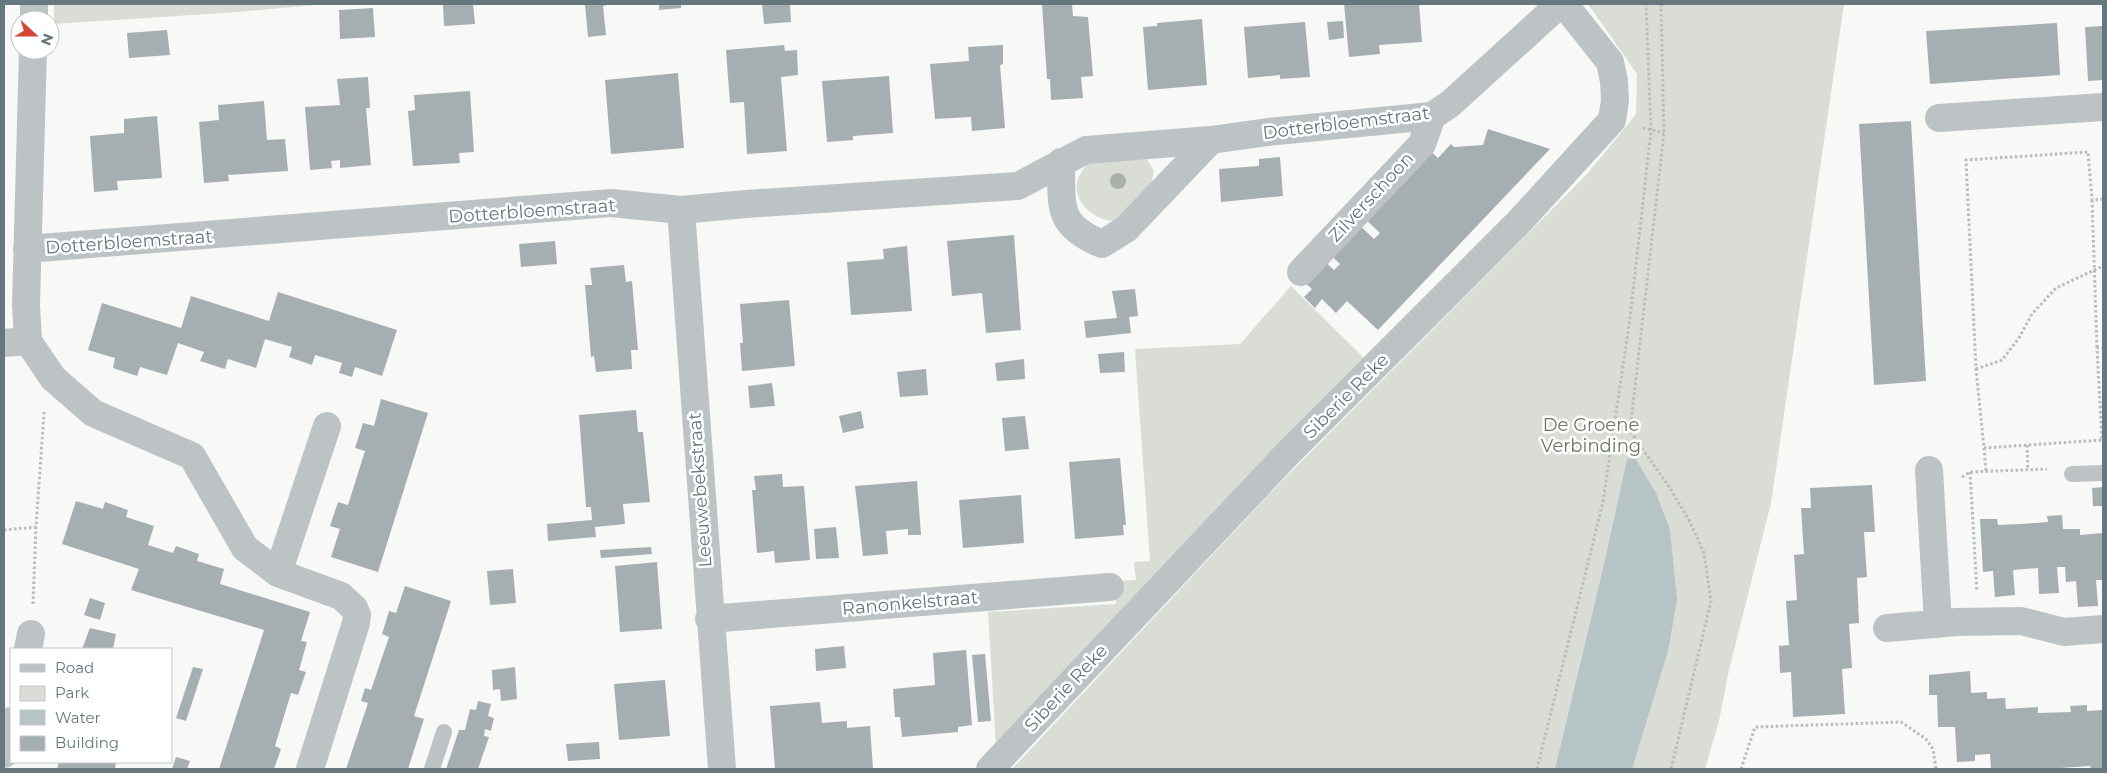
<svg xmlns="http://www.w3.org/2000/svg" width="2107" height="773" font-family="Montserrat,sans-serif">
  <style>
    .green { fill: #d9ddd5 }
    .water { fill: #b6c4c6 }
    .building { fill: #a5afb2 }
    .lines { fill: none; stroke-linecap: round; stroke-linejoin: round }
    .path { stroke: #b8bcbe; stroke-width: 3; stroke-dasharray: 2.5 2.5; stroke-linecap: butt }
    .service { stroke: #bdc3c5; stroke-width: 16 }
    .minor { stroke: #bdc3c5; stroke-width: 28 }
    .tree { fill: #aab1a6 }
    .labels { text-anchor: middle; dominant-baseline: central; stroke-width: 5; stroke-linejoin: round; paint-order: stroke }
    .street-label { font-size: 18px; fill: #66777e; stroke: #fff }
    .park-label { font-size: 18px; fill: #6a7764; stroke: #fff }
  </style>
  <rect width="100%" height="100%" fill="#f8f8f6"/>
  <path class="green" d="M 54,4 L 326,4 L 238,12 L 54,24 Z
    M 1588,4 L 1844,4 L 1771,503 L 1729,670 L 1719,721 L 1705,769 L 1012,769 L 1276,487 L 1588,173 L 1636,114 L 1637,74 Z
    M 1147,159 L 1154,171 L 1151,185 L 1116,221 C 1093,222 1066,197 1081,173 C 1083,169 1088,164 1091,161 Z
    M 1291,286 L 1364,358 L 996,746 L 988,612 L 1116,604 L 1115,581 L 1136,580 L 1134,562 L 1150,561 L 1135,349 L 1240,344 Z"/>
  <path class="water" d="M 1635,458 L 1656,493 L 1670,530 L 1677,600 L 1668,651 L 1632,769 L 1555,769 L 1604,565 L 1627,459 Z"/>
  <path class="building" d="M 443,4 L 473,4 L 475,24 L 444,26 Z
    M 585,4 L 611,4 L 603,6 L 606,35 L 588,37 Z
    M 659,4 L 681,4 L 681,8 L 659,10 Z
    M 762,4 L 790,4 L 791,22 L 764,24 Z
    M 1042,4 L 1072,4 L 1073,16 L 1088,17 L 1093,76 L 1081,77 L 1083,98 L 1051,100 L 1050,79 L 1047,79 Z
    M 1344,4 L 1419,4 L 1422,42 L 1379,45 L 1380,54 L 1349,57 Z
    M 373,8 L 375,37 L 340,39 L 339,10 Z
    M 1202,19 L 1207,85 L 1148,90 L 1143,27 L 1157,26 L 1157,23 Z
    M 1343,21 L 1344,38 L 1329,40 L 1327,22 Z
    M 1305,22 L 1310,77 L 1280,79 L 1280,75 L 1248,78 L 1244,27 Z
    M 2057,23 L 2060,75 L 1930,84 L 1926,31 Z
    M 2103,26 L 2103,80 L 2088,81 L 2085,27 Z
    M 167,30 L 170,55 L 129,58 L 127,33 Z
    M 784,45 L 785,51 L 797,50 L 798,75 L 781,77 L 787,151 L 747,154 L 744,102 L 730,103 L 726,50 Z
    M 1003,45 L 1003,64 L 1000,65 L 1005,128 L 972,131 L 971,117 L 935,119 L 930,64 L 969,61 L 968,47 Z
    M 678,73 L 684,148 L 611,154 L 605,80 Z
    M 889,76 L 893,133 L 853,136 L 853,140 L 827,142 L 822,81 Z
    M 368,77 L 370,108 L 366,108 L 371,165 L 340,168 L 340,160 L 331,161 L 332,168 L 310,170 L 305,107 L 340,105 L 337,79 Z
    M 470,91 L 474,152 L 459,153 L 460,163 L 413,166 L 408,111 L 415,110 L 414,95 Z
    M 264,101 L 267,140 L 285,139 L 288,171 L 228,175 L 229,181 L 204,183 L 199,122 L 219,120 L 218,105 Z
    M 157,116 L 162,178 L 117,181 L 118,190 L 94,192 L 90,136 L 124,133 L 124,119 Z
    M 1911,121 L 1926,381 L 1874,385 L 1859,124 Z
    M 1488,129 L 1550,149 L 1378,330 L 1347,301 L 1336,313 L 1322,299 L 1315,308 L 1304,297 L 1312,289 L 1300,278 L 1320,257 L 1334,270 L 1340,264 L 1325,250 L 1354,220 L 1374,239 L 1380,233 L 1360,214 L 1429,150 L 1438,158 L 1451,144 L 1454,147 L 1483,145 Z
    M 1280,157 L 1283,196 L 1221,202 L 1219,169 L 1259,166 L 1259,159 Z
    M 1014,235 L 1021,330 L 986,333 L 982,293 L 952,296 L 947,241 Z
    M 555,241 L 557,264 L 521,267 L 519,244 Z
    M 907,246 L 912,311 L 851,315 L 847,262 L 884,259 L 883,249 Z
    M 624,265 L 626,282 L 632,281 L 638,350 L 631,350 L 632,369 L 596,372 L 594,356 L 591,357 L 585,285 L 592,285 L 590,268 Z
    M 1135,289 L 1138,316 L 1129,317 L 1131,333 L 1086,338 L 1084,321 L 1117,318 L 1112,291 Z
    M 278,292 L 397,330 L 382,376 L 355,367 L 352,377 L 339,373 L 342,363 L 315,355 L 312,365 L 289,357 L 292,347 L 265,339 L 256,368 L 228,359 L 225,369 L 200,361 L 204,352 L 178,343 L 167,375 L 140,367 L 137,376 L 113,368 L 115,358 L 88,350 L 102,303 L 181,328 L 191,296 L 269,321 Z
    M 789,300 L 795,366 L 742,371 L 740,343 L 743,343 L 740,304 Z
    M 1124,352 L 1125,372 L 1100,373 L 1098,354 Z
    M 1024,359 L 1025,379 L 997,381 L 995,363 Z
    M 926,369 L 928,395 L 900,397 L 897,372 Z
    M 772,383 L 775,406 L 750,408 L 748,386 Z
    M 381,399 L 428,413 L 378,572 L 331,557 L 340,529 L 330,526 L 338,502 L 348,505 L 365,451 L 355,448 L 363,423 L 374,426 Z
    M 636,410 L 638,432 L 643,432 L 650,502 L 623,504 L 625,524 L 595,527 L 596,537 L 548,541 L 547,524 L 592,520 L 591,507 L 586,507 L 579,415 Z
    M 861,411 L 864,428 L 843,433 L 839,416 Z
    M 1025,416 L 1029,449 L 1005,451 L 1002,418 Z
    M 1120,458 L 1126,525 L 1123,525 L 1124,535 L 1075,539 L 1069,462 Z
    M 782,474 L 783,487 L 804,486 L 810,560 L 775,563 L 774,551 L 757,553 L 752,490 L 756,490 L 754,476 Z
    M 917,481 L 921,535 L 908,535 L 908,529 L 886,531 L 888,554 L 863,556 L 855,486 Z
    M 1872,485 L 1875,532 L 1864,532 L 1867,577 L 1857,578 L 1859,623 L 1849,624 L 1852,668 L 1842,669 L 1845,714 L 1793,717 L 1791,672 L 1780,673 L 1779,646 L 1789,645 L 1786,601 L 1797,600 L 1794,555 L 1804,554 L 1801,508 L 1811,508 L 1810,488 Z
    M 2103,487 L 2103,506 L 2093,506 L 2092,488 Z
    M 1021,495 L 1024,543 L 963,548 L 959,500 Z
    M 76,501 L 103,509 L 105,502 L 128,510 L 126,517 L 154,526 L 148,545 L 173,553 L 176,546 L 199,554 L 197,561 L 224,569 L 220,584 L 310,612 L 301,641 L 307,642 L 299,670 L 306,672 L 298,695 L 291,693 L 275,746 L 281,749 L 274,769 L 219,769 L 264,630 L 131,590 L 139,569 L 62,544 Z
    M 2062,515 L 2063,529 L 2080,529 L 2080,535 L 2103,533 L 2103,580 L 2096,580 L 2098,606 L 2078,607 L 2076,581 L 2066,582 L 2065,567 L 2057,567 L 2059,593 L 2039,594 L 2038,568 L 2013,570 L 2015,595 L 1995,597 L 1993,571 L 1983,572 L 1980,519 L 1997,519 L 1998,525 L 2022,524 L 2048,522 L 2047,516 Z
    M 836,527 L 839,558 L 816,559 L 814,529 Z
    M 651,547 L 652,554 L 601,558 L 600,550 Z
    M 657,562 L 662,629 L 620,632 L 615,566 Z
    M 513,569 L 516,603 L 490,605 L 487,571 Z
    M 405,586 L 451,601 L 414,716 L 424,719 L 408,769 L 346,769 L 368,703 L 361,701 L 365,688 L 371,690 L 389,637 L 382,634 L 389,611 L 396,613 Z
    M 90,598 L 105,603 L 100,620 L 84,615 Z
    M 90,628 L 116,634 L 113,649 L 82,649 Z
    M 844,646 L 846,668 L 816,671 L 815,649 Z
    M 966,650 L 972,725 L 958,727 L 958,732 L 902,737 L 900,717 L 895,717 L 893,689 L 935,685 L 933,653 Z
    M 985,654 L 991,721 L 978,722 L 972,655 Z
    M 193,667 L 203,669 L 186,721 L 176,718 Z
    M 515,667 L 517,699 L 501,701 L 500,689 L 493,690 L 492,670 Z
    M 1970,671 L 1971,693 L 1987,692 L 1987,699 L 2005,698 L 2006,709 L 2038,707 L 2038,713 L 2071,712 L 2070,706 L 2087,705 L 2087,711 L 2103,710 L 2103,769 L 2091,769 L 2090,766 L 2060,768 L 2060,769 L 1991,769 L 1990,754 L 1975,755 L 1975,761 L 1957,762 L 1955,727 L 1938,727 L 1937,695 L 1929,695 L 1929,675 Z
    M 665,680 L 670,736 L 619,740 L 614,684 Z
    M 478,701 L 491,704 L 488,716 L 494,718 L 491,731 L 485,729 L 484,736 L 489,737 L 478,769 L 446,769 L 459,730 L 465,730 L 470,709 L 476,710 Z
    M 820,702 L 822,723 L 847,721 L 847,728 L 870,726 L 873,769 L 775,769 L 770,706 Z
    M 599,742 L 600,759 L 568,761 L 566,744 Z
    M 176,757 L 190,761 L 187,769 L 172,769 Z
    M 59,762 L 116,762 L 115,769 L 57,769 Z"/>
  <g class="lines">
    <path class="path" d="M 1661,4 L 1664,133 L 1630,431 L 1670,488 L 1689,520 L 1704,553 L 1711,601 L 1671,769
      M 1643,128 L 1664,133
      M 2103,199 L 2092,200 L 2088,152 L 1966,160 L 1976,369 L 1984,448 L 2102,440 L 2097,348 L 2103,348
      M 2092,200 L 2097,348
      M 1976,369 L 2002,360 L 2019,338 L 2032,314 L 2056,288 L 2103,266
      M 2027,445 L 2028,470
      M 1984,448 L 1986,472
      M 1970,472 L 1977,591
      M 1962,477 L 1970,472 L 2047,469
      M 4,530 L 36,527 L 44,412
      M 33,604 L 36,527
      M 1537,769 L 1603,502 L 1630,318 L 1651,131 L 1646,4
      M 1741,769 L 1755,727 L 1901,722 L 1926,739 L 1933,749 L 1936,769"/>
    <path class="service" d="M 2072,474 L 2103,473
      M 432,769 L 444,732"/>
    <path class="minor" d="M 34,20 L 34,4
      M 33,50 L 26,305 L 28,341 L 53,378 L 93,413 L 192,456 L 245,548 L 278,573 L 341,596 L 354,608 L 357,615 L 356,623 L 310,769
      M 1939,118 L 2103,107
      M 1061,162 C 1062,207 1056,225 1102,244 L 1126,229 L 1211,140
      M 681,210 L 722,769
      M 27,249 L 611,203 L 681,210 L 746,204 L 1018,186 L 1086,150 L 1211,140 L 1268,132 L 1432,116 L 1450,104 L 1560,4
      M 1301,272 L 1422,144 L 1432,116
      M 4,343 L 28,341
      M 1929,470 L 1938,624
      M 278,573 L 327,426
      M 709,619 L 1110,587
      M 1887,628 L 1957,622 L 2021,621 L 2064,632 L 2103,629
      M 28,649 L 31,634
      M 4,754 L 11,721
      M 990,769 L 1290,451 L 1518,223 L 1612,120 L 1615,101 L 1614,81 L 1610,62 L 1564,4"/>
  </g>
  <circle class="tree" cx="1118" cy="181" r="8"/>
  <g class="labels">
    <g class="street-label">
      <text transform="translate(1346 123) rotate(-7)">Dotterbloemstraat</text>
      <text transform="translate(1371 197) rotate(-47)">Zilverschoon</text>
      <text transform="translate(532 211) rotate(-4)">Dotterbloemstraat</text>
      <text transform="translate(129 242) rotate(-4)">Dotterbloemstraat</text>
      <text transform="translate(1346 396) rotate(-45)">Siberie Reke</text>
      <text transform="translate(700 490) rotate(-94)">Leeuwebekstraat</text>
      <text transform="translate(910 603) rotate(-5)">Ranonkelstraat</text>
      <text transform="translate(1066 688) rotate(-47)">Siberie Reke</text>
    </g>
    <g class="park-label">
      <text x="1591" y="425">De Groene<tspan x="1591" dy="21">Verbinding</tspan></text>
    </g>
  </g>
  <rect width="2107" height="773" fill="none" stroke="#66777e" stroke-width="10"/>
  <rect x="10" y="648" width="162" height="115" fill="#ffffff" stroke="#c2c9cb"/>
  <rect x="20" y="664" width="25" height="8" fill="#bdc3c5" stroke="#c2c9cb"/>
  <text x="55" y="673" font-size="15" fill="#66777e">Road</text>
  <rect x="20" y="686" width="25" height="15" fill="#d9ddd5" stroke="#c2c9cb"/>
  <text x="55" y="698" font-size="15" fill="#66777e">Park</text>
  <rect x="20" y="710" width="25" height="15" fill="#b6c4c6" stroke="#c2c9cb"/>
  <text x="55" y="723" font-size="15" fill="#66777e">Water</text>
  <rect x="20" y="736" width="25" height="15" fill="#a5afb2" stroke="#c2c9cb"/>
  <text x="55" y="748" font-size="15" fill="#66777e">Building</text>
  <g transform="translate(35 35) rotate(111)"><circle r="24" fill="#ffffff" stroke="#c2c9cb"/>
  <path d="M0-4L9 19L0 12L-9 19Z" fill="#d54639"/>
  <text y="-8" font-size="14" font-weight="bold" text-anchor="middle" fill="#66777e">N</text>
  </g>
</svg>
